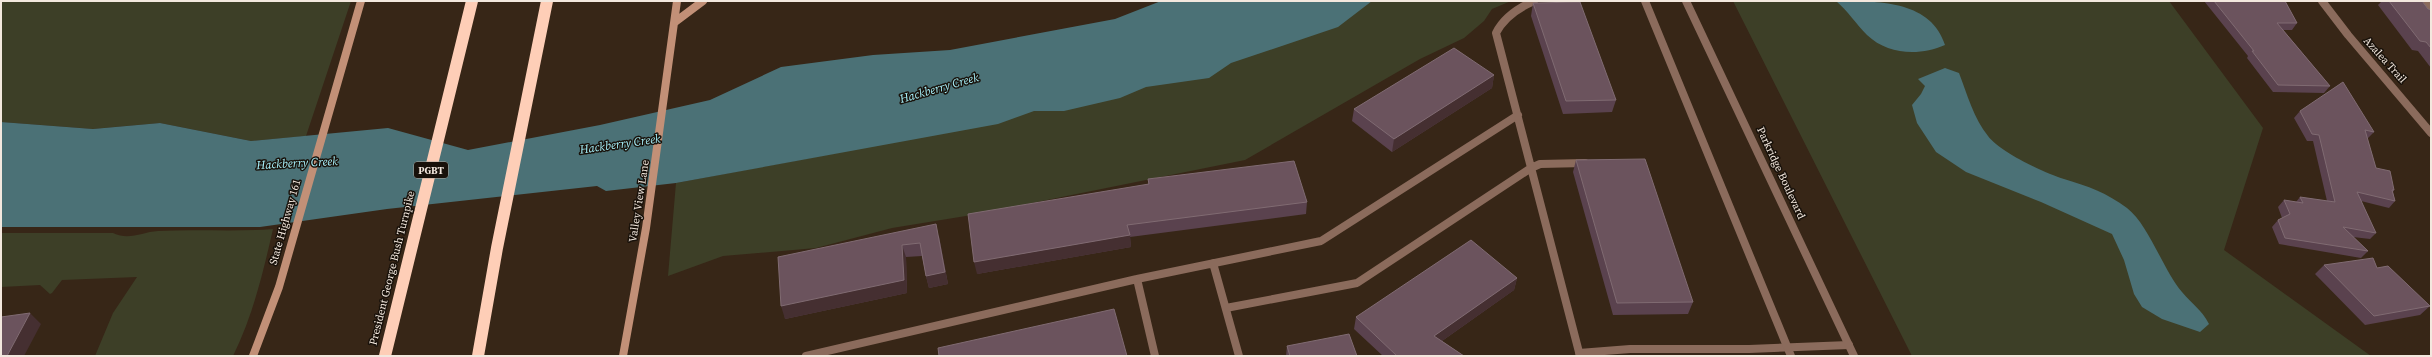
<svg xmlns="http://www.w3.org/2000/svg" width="2432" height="357" font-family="'Source Serif 4',serif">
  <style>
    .green { fill: #3d3f27 }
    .water { fill: #4b7176 }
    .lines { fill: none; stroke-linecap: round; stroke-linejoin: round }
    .service { stroke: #8b6b5c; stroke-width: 8 }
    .minor { stroke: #8b6b5c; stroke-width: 8 }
    .tertiary { stroke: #8b6b5c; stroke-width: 8 }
    .secondary { stroke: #c29077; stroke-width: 8 }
    .motorway { stroke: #feceb7; stroke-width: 12 }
    .wall { fill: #5a424e }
    .shaded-wall { fill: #452f31 }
    .building { fill: #6b535d; stroke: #806b72 }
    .labels { text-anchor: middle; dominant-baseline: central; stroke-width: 3; stroke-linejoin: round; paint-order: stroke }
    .shield { fill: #18110a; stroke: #b1a89e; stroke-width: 1 }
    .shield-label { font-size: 10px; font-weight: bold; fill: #f3e8de }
    .street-label { font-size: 11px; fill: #f3e8de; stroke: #18110a }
    .water-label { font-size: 12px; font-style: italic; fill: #a9f3fd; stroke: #18110a }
  </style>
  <rect width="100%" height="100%" fill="#372617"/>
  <path class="green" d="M 1,1 L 351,1 L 306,136 L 251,141 L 160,123 L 93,129 L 1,122 Z
    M 1327,1 L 1511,1 L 1492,9 L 1484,21 L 1464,38 L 1420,59 L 1245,160 L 978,214 L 892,228 L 816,248 L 723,256 L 668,276 L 676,183 L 842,152 Z
    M 1733,1 L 2169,1 L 2263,128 L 2224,250 L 2371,356 L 1912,356 Z
    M 273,229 C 263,273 253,315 233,356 L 95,356 L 113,313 L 137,277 L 62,280 L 52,293 L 50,294 L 40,285 L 1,287 L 1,233 L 113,233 C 129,241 142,232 158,231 C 197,229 235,232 273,229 Z"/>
  <path class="water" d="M 1161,1 L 1372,1 L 1338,27 L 1231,63 L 1209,78 L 1146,87 L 1120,98 L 1064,111 L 1034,111 L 998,124 L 676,183 L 606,191 L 597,186 L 387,209 L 260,227 L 1,227 L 1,122 L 93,129 L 160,123 L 251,141 L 388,128 L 468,150 L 600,125 L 710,100 L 781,67 L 873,55 L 950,50 L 1115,19 Z
    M 1836,1 C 1877,1 1931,0 1945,45 C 1920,56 1888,55 1867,35 C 1856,24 1848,11 1836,1 Z
    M 1945,68 L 1959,73 C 1967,94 1974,119 1988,136 C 2000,152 2044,173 2064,179 C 2088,186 2107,193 2127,208 C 2149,225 2163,270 2182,292 C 2192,304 2201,309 2209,324 L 2200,332 L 2162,319 L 2142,307 L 2134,294 L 2124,260 L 2112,234 L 2041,202 L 1966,172 L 1936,152 L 1917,123 L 1912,105 L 1921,94 L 1925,86 L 1918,79 Z"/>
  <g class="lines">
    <path class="service" d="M 1534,1 C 1518,8 1504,17 1496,33 L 1580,356
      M 2419,1 L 2431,6
      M 1213,263 L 1239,356
      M 1137,279 L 1155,356
      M 1226,308 L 1357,283 L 1531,168 L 1540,164 L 1585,163
      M 1579,353 L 1630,349 L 1749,349 L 1849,345
      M 806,356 L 1137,279 L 1321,241 L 1518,115"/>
    <path class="minor" d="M 2322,1 L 2348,35 L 2431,133"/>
    <path class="tertiary" d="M 1645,1 L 1791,356
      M 1686,1 L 1854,356"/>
    <path class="secondary" d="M 675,22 L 703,1
      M 253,356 L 279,287 L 361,1
      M 623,356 L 646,228 L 677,1"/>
    <path class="motorway" d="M 385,356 L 472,1
      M 478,356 L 497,248 L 547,1"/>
  </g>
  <path class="wall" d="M 2204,1 L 2285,1 L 2297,23 L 2292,30 L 2283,30 L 2330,86 L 2324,93 L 2273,92 L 2247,58 L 2248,56 Z
    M 2382,1 L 2389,1 L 2431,10 L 2431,68 L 2418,51 L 2412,50 L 2378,5 Z
    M 1533,3 L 1616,100 L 1612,112 L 1563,114 L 1531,16 Z
    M 1494,75 L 1492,88 L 1392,152 L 1352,121 L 1354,109 Z
    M 2300,111 L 2374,132 L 2368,138 L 2367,138 L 2376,168 L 2394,190 L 2393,192 L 2395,201 L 2389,208 L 2361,201 L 2376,233 L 2370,239 L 2353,237 L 2368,251 L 2361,258 L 2279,244 L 2272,227 L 2278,220 L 2282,218 L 2278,207 L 2284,200 L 2296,202 L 2300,197 L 2327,201 L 2313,141 L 2307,141 L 2294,118 Z
    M 1576,160 L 1693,302 L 1688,314 L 1613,315 L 1573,172 Z
    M 1148,179 L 1307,202 L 1306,214 L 1130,237 L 1131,247 L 977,274 L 1148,184 Z
    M 939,236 L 948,284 L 929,288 L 926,276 L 922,256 L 906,257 L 907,293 L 785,319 L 778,257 Z
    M 2324,265 L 2377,268 L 2430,306 L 2420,315 L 2365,325 L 2315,274 Z
    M 1517,278 L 1514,290 L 1442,341 L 1464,356 L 1383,356 L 1354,329 L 1356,317 Z
    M 1287,346 L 1357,356 L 1286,356 Z"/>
  <path class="shaded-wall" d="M 1494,75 L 1492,88 L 1392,152 L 1394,139 Z
    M 936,224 L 948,284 L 929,288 L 926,276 Z
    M 1130,235 L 1131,247 L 977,274 L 974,262 Z
    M 902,245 L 906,257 L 907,293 L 785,319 L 781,306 Z
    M 1517,278 L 1514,290 L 1432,348 L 1434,336 Z
    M 30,313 L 41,324 L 24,356 L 7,356 Z"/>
  <path class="building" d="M 2214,1 L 2285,1 L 2297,23 L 2277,23 L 2330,86 L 2278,85 L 2252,51 L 2254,51 Z
    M 2389,1 L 2422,1 L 2428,9 L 2431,10 L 2431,48 L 2426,42 L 2420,41 Z
    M 1580,2 L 1616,100 L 1566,101 L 1533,3 Z
    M 1454,48 L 1494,75 L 1394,139 L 1354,109 Z
    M 2343,82 L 2374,132 L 2365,130 L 2376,168 L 2390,171 L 2394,190 L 2392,190 L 2395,201 L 2357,192 L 2376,233 L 2343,227 L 2368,251 L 2285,238 L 2278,220 L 2290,214 L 2284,200 L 2303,203 L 2300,197 L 2335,202 L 2319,135 L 2312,134 L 2300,111 Z
    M 1645,159 L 1693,302 L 1617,303 L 1576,160 Z
    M 1294,161 L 1307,202 L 1127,225 L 1130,235 L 974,262 L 968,214 L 1149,184 L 1148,179 Z
    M 936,224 L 945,272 L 926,276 L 920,243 L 902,245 L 904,280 L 781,306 L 778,257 Z
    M 1471,240 L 1517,278 L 1434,336 L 1464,356 L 1397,356 L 1356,317 Z
    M 2373,258 L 2377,268 L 2388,266 L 2430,306 L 2374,316 L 2324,265 Z
    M 1114,309 L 1127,356 L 939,356 L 938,348 Z
    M 30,313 L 7,356 L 1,356 L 1,317 Z
    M 1349,334 L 1357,356 L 1290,356 L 1287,346 Z"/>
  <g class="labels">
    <rect class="shield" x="414" y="162" width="34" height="16" rx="3"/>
    <g class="shield-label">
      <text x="431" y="170">PGBT</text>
    </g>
    <g class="street-label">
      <text transform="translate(2385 60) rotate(48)">Azalea Trail</text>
      <text transform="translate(1781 173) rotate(65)">Parkridge Boulevard</text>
      <text transform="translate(639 201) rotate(-81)">Valley View Lane</text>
      <text transform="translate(285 222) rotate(-74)">State Highway 161</text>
      <text transform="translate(392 268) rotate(-76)">President George Bush Turnpike</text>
    </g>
    <g class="water-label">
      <text transform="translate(939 88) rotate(-16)">Hackberry Creek</text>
      <text transform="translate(620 144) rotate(-8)">Hackberry Creek</text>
      <text transform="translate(297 163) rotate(-3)">Hackberry Creek</text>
    </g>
  </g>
  <rect width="2432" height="357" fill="none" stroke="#f3e8de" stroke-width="4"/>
</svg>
